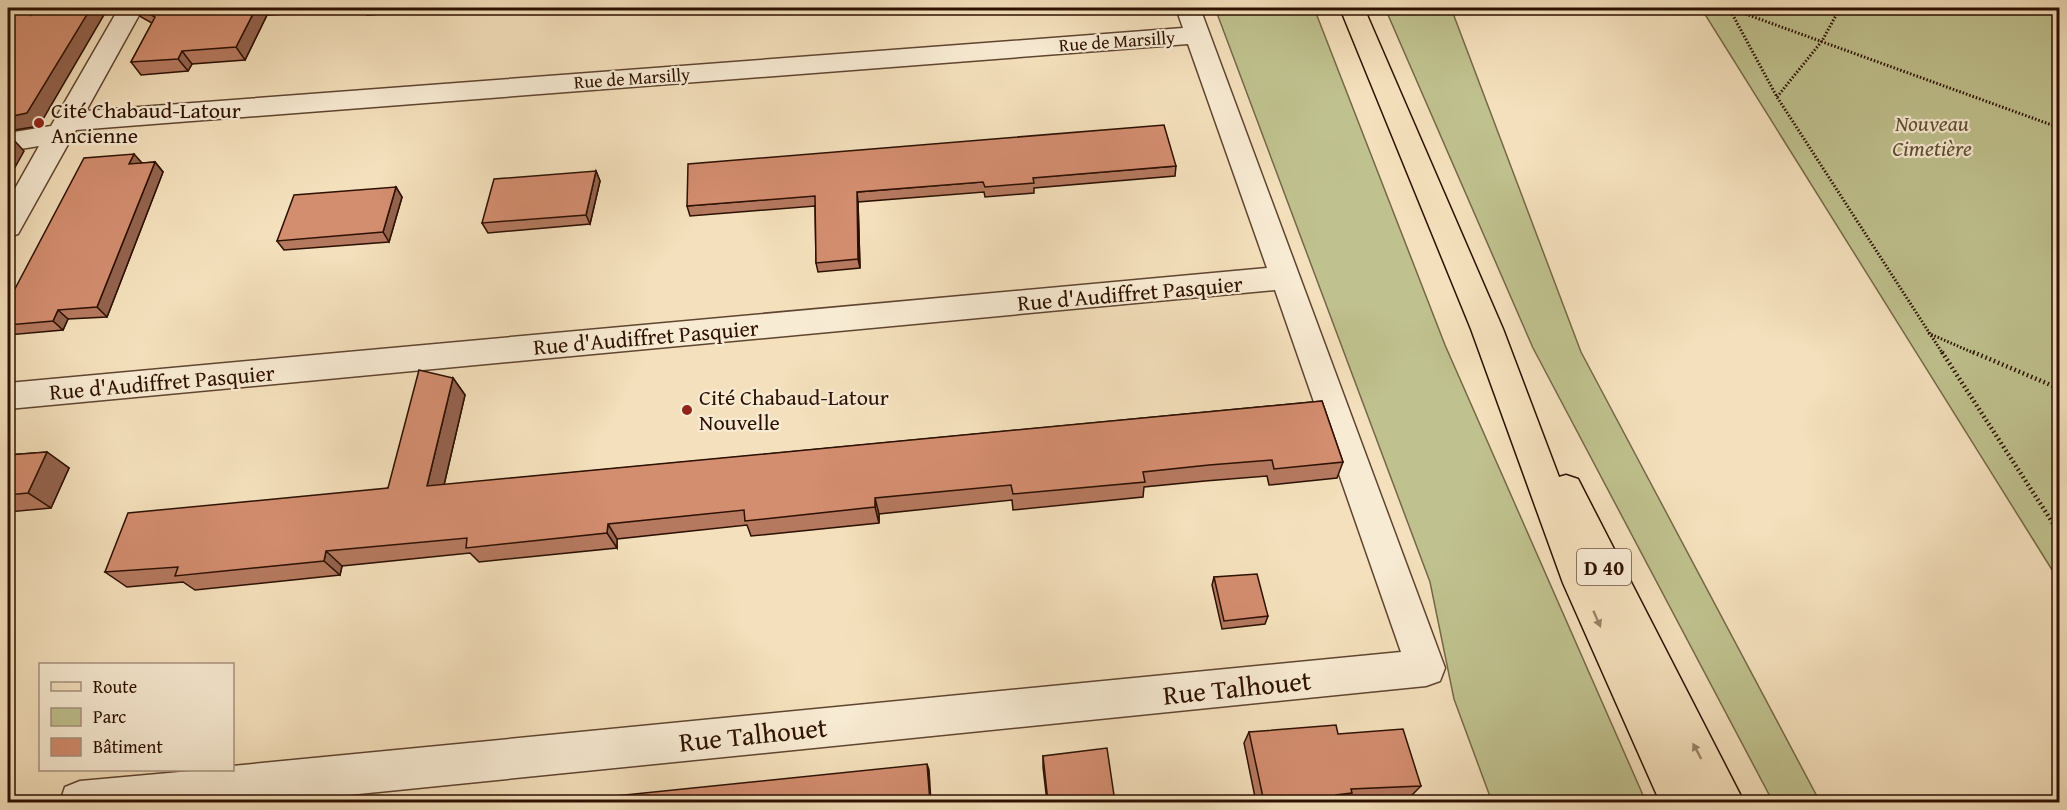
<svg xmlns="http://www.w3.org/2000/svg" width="2067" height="810" font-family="'Gentium Book Plus',serif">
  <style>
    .green { fill: #bfc18e; stroke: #766847; stroke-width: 1.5 }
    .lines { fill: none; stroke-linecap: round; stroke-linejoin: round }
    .street-casing { stroke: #5f442f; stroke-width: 3 }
    .primary-casing { stroke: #2d1000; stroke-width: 3 }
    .path-far1 { stroke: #2d1000; stroke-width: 3; stroke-dasharray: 1.5 2; stroke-linecap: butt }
    .path { stroke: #2d1000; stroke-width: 4.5; stroke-dasharray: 1.5 3; stroke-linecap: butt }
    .street { fill: #f8ebd3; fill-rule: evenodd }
    .primary { fill: #f4e0bc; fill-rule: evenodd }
    .wall { fill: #b5795f; stroke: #2d1000; stroke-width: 1.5 }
    .shaded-wall { fill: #94634e; stroke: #2d1000; stroke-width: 1.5 }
    .building { fill: #d38d6f; stroke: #2d1000; stroke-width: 1.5 }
    .oneway { fill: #9a8267 }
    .poi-dot { fill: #8f2418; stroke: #f8ebd3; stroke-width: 2 }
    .labels { text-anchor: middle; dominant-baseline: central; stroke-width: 4.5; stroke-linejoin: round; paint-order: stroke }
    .far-street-label { font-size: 18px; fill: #2d1000; stroke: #f8ebd3 }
    .shield { fill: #f8ebd3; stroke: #6a523f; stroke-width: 1.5 }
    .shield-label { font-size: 21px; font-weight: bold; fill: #2d1000 }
    .poi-label { font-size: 22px; fill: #2d1000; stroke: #f8ebd3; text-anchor: start }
    .park-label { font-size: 22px; font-style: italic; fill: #604e32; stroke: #f8ebd3 }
    .street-label { font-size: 22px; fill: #2d1000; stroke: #f8ebd3 }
    .near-street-label { font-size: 27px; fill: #2d1000; stroke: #f8ebd3 }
  </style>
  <rect width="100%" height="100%" fill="#f4e0bc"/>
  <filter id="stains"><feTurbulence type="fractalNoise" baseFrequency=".00333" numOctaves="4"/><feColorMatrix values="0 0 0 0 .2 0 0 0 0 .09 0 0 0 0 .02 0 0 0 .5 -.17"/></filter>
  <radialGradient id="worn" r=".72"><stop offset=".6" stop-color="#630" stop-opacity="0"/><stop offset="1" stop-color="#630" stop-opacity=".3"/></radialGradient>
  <path class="green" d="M 1215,8 L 1314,8 L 1445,345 L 1646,802 L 1492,802 L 1454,699 L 1430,582 Z
    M 1385,8 L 1451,8 L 1581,352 L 1820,802 L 1773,802 L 1533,348 Z
    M 1701,8 L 2059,8 L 2059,582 L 2059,581 Z"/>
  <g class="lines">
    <defs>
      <path id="street" d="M 119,8 L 143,8 L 86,111 L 1183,28 L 1176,8 L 1200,8 L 1445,668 L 1440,681 L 1426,686 L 279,802 L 60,802 L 65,787 L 80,781 L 202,770 L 232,770 L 232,766 L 1401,652 L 1275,290 L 8,409 L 8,383 L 1267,268 L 1188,44 L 76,130 L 18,234 L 8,237 L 8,201 L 39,146 L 8,151 L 8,133 L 51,126 Z"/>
      <path id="primary" d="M 1340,8 L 1364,8 L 1503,329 L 1559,477 L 1566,475 L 1578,479 L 1744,802 L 1702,802 L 1698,794 L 1701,802 L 1660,802 L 1563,583 L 1471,329 Z"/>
    </defs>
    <use href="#street" class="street-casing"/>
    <use href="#primary" class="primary-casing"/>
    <path class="path-far1" d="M 1729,8 L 1777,97 L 1943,354
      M 1729,8 L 2060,128
      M 1777,97 L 1822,41 L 1840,8
      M 1928,333 L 1976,354"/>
    <path class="path" d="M 1942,352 L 2060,534
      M 1973,352 L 2060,389"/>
    <use href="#street" class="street"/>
    <use href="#primary" class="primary"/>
  </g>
  <path class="wall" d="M 134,8 L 427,8 L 427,11 L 367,15 L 364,10 L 267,15 L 245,60 L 192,64 L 188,71 L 141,75 L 131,62 L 152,23 L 141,17 Z
    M 155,162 L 163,172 L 107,317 L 68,319 L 63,330 L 8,335 L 8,302 L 142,163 Z
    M 1176,166 L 1175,176 L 1034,188 L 1034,193 L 985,197 L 984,192 L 858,202 L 860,268 L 818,272 L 816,263 L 815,206 L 690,216 L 687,206 Z
    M 596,171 L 600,181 L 590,224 L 488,233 L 482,223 Z
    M 396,187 L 402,197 L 389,242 L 284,250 L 277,241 Z
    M 453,378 L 465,395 L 444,485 L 1322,401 L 1343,462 L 1337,478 L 1269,485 L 1267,476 L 1205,481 L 1144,487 L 1143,497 L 1013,510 L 1012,500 L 879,514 L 879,523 L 751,536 L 747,525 L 617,539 L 617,548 L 479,562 L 470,553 L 342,566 L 340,575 L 195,590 L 183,582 L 127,587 L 105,572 L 388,488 Z
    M 47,452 L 69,468 L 51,508 L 8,512 L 8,455 Z
    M 1214,577 L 1268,616 L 1265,624 L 1222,629 L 1212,585 Z
    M 1249,732 L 1338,734 L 1421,786 L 1411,796 L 1348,799 L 1344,802 L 1256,802 L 1244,743 Z
    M 1043,756 L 1115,802 L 1047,802 L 1043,767 Z"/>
  <path class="shaded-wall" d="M 91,8 L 108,8 L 39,126 L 8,131 L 8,117 Z
    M 256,8 L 262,8 L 267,15 L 245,60 L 236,47 Z
    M 182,51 L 192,64 L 188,71 L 178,59 Z
    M 12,138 L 24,151 L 8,180 L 8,146 Z
    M 134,154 L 143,164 L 129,164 Z
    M 155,162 L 163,172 L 107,317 L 97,307 Z
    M 596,171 L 600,181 L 590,224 L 586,215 Z
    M 396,187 L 402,197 L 389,242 L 383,232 Z
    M 857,192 L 858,202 L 860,268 L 858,259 Z
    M 58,310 L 68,319 L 63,330 L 53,321 Z
    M 453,378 L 465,395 L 440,502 L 427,486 Z
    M 47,452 L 69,468 L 51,508 L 28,493 Z
    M 875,498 L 879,514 L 879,523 L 875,507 Z
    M 608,524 L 617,539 L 617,548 L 607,533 Z
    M 326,551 L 342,566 L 340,575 L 324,561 Z
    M 927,764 L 929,770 L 931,802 L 930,802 Z"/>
  <path class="building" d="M 22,8 L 29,8 L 31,15 L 36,8 L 91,8 L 27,113 L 8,117 L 8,12 Z
    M 138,8 L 256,8 L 236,47 L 182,51 L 178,59 L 131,62 L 155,17 Z
    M 1164,125 L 1176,166 L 1033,178 L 1034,183 L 985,187 L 983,182 L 857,192 L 858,259 L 816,263 L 815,196 L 687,206 L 688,164 Z
    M 12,138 L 8,146 L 8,139 Z
    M 134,154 L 129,164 L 155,162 L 97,307 L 58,310 L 53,321 L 8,325 L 8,302 L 84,158 Z
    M 596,171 L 586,215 L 482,223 L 494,179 Z
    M 396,187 L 383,232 L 277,241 L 294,195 Z
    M 419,370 L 453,378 L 427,486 L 1322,401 L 1343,462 L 1274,469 L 1272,460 L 1209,465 L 1143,472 L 1145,482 L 1013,494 L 1011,485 L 875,498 L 875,507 L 745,521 L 744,510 L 608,524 L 607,533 L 466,548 L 467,538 L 326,551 L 324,561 L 175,576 L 178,567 L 105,572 L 128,513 L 388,488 Z
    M 47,452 L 28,493 L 8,495 L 8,455 Z
    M 1257,574 L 1268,616 L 1224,621 L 1214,577 Z
    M 1336,725 L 1338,734 L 1403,729 L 1421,786 L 1351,789 L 1352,793 L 1336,795 L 1338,802 L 1280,802 L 1280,801 L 1264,802 L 1249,732 Z
    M 1107,748 L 1115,802 L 1048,802 L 1043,756 Z
    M 927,764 L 930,802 L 556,802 Z"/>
  <defs><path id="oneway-solid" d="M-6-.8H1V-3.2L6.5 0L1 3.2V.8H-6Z" transform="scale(1.5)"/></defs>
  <g class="oneway">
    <use href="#oneway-solid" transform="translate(1597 619) rotate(66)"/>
    <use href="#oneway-solid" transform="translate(1697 751) rotate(-118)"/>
  </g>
  <g class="poi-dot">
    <circle cx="39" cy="123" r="6"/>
    <circle cx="687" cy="410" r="6"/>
  </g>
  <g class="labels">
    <g class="far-street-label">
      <text transform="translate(1117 41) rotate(-4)">Rue de Marsilly</text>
      <text transform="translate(632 78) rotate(-4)">Rue de Marsilly</text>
    </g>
    <rect class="shield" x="1577" y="549" width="54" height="36" rx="4.5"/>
    <g class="shield-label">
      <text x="1604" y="567">D 40</text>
    </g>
    <g class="poi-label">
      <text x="51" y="110">Cité Chabaud-Latour<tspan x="51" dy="25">Ancienne</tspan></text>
      <text x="699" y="397">Cité Chabaud-Latour<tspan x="699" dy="25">Nouvelle</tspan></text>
    </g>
    <g class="park-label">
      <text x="1932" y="123">Nouveau<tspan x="1932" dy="25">Cimetière</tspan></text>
    </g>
    <g class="street-label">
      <text transform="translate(1130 293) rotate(-5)">Rue d'Audiffret Pasquier</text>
      <text transform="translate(646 337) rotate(-5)">Rue d'Audiffret Pasquier</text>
      <text transform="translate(162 382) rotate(-5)">Rue d'Audiffret Pasquier</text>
    </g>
    <g class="near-street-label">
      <text transform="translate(1237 687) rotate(-6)">Rue Talhouet</text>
      <text transform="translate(753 734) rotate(-6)">Rue Talhouet</text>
    </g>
  </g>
  <rect width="2067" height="810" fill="none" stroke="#f4e0bc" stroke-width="30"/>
  <rect x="9" y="9" width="2049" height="792" fill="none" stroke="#2d1000" stroke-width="3"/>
  <rect x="15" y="15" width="2037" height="780" fill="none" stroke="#2d1000" stroke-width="1.5"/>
  <rect x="39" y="663" width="195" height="108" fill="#f8ebd3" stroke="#a7937f" stroke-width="1.5"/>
  <rect x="51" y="682" width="30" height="9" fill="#f4e0bc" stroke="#a7937f" stroke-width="1.5"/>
  <text x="93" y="693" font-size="18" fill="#2d1000">Route</text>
  <rect x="51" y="708" width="30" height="18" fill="#bfc18e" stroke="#a7937f" stroke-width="1.5"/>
  <text x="93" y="723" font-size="18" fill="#2d1000">Parc</text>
  <rect x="51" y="738" width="30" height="18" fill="#d38d6f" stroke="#a7937f" stroke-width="1.5"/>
  <text x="93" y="753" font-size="18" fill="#2d1000">Bâtiment</text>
  <rect width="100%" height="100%" filter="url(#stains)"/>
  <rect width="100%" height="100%" fill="url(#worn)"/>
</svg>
